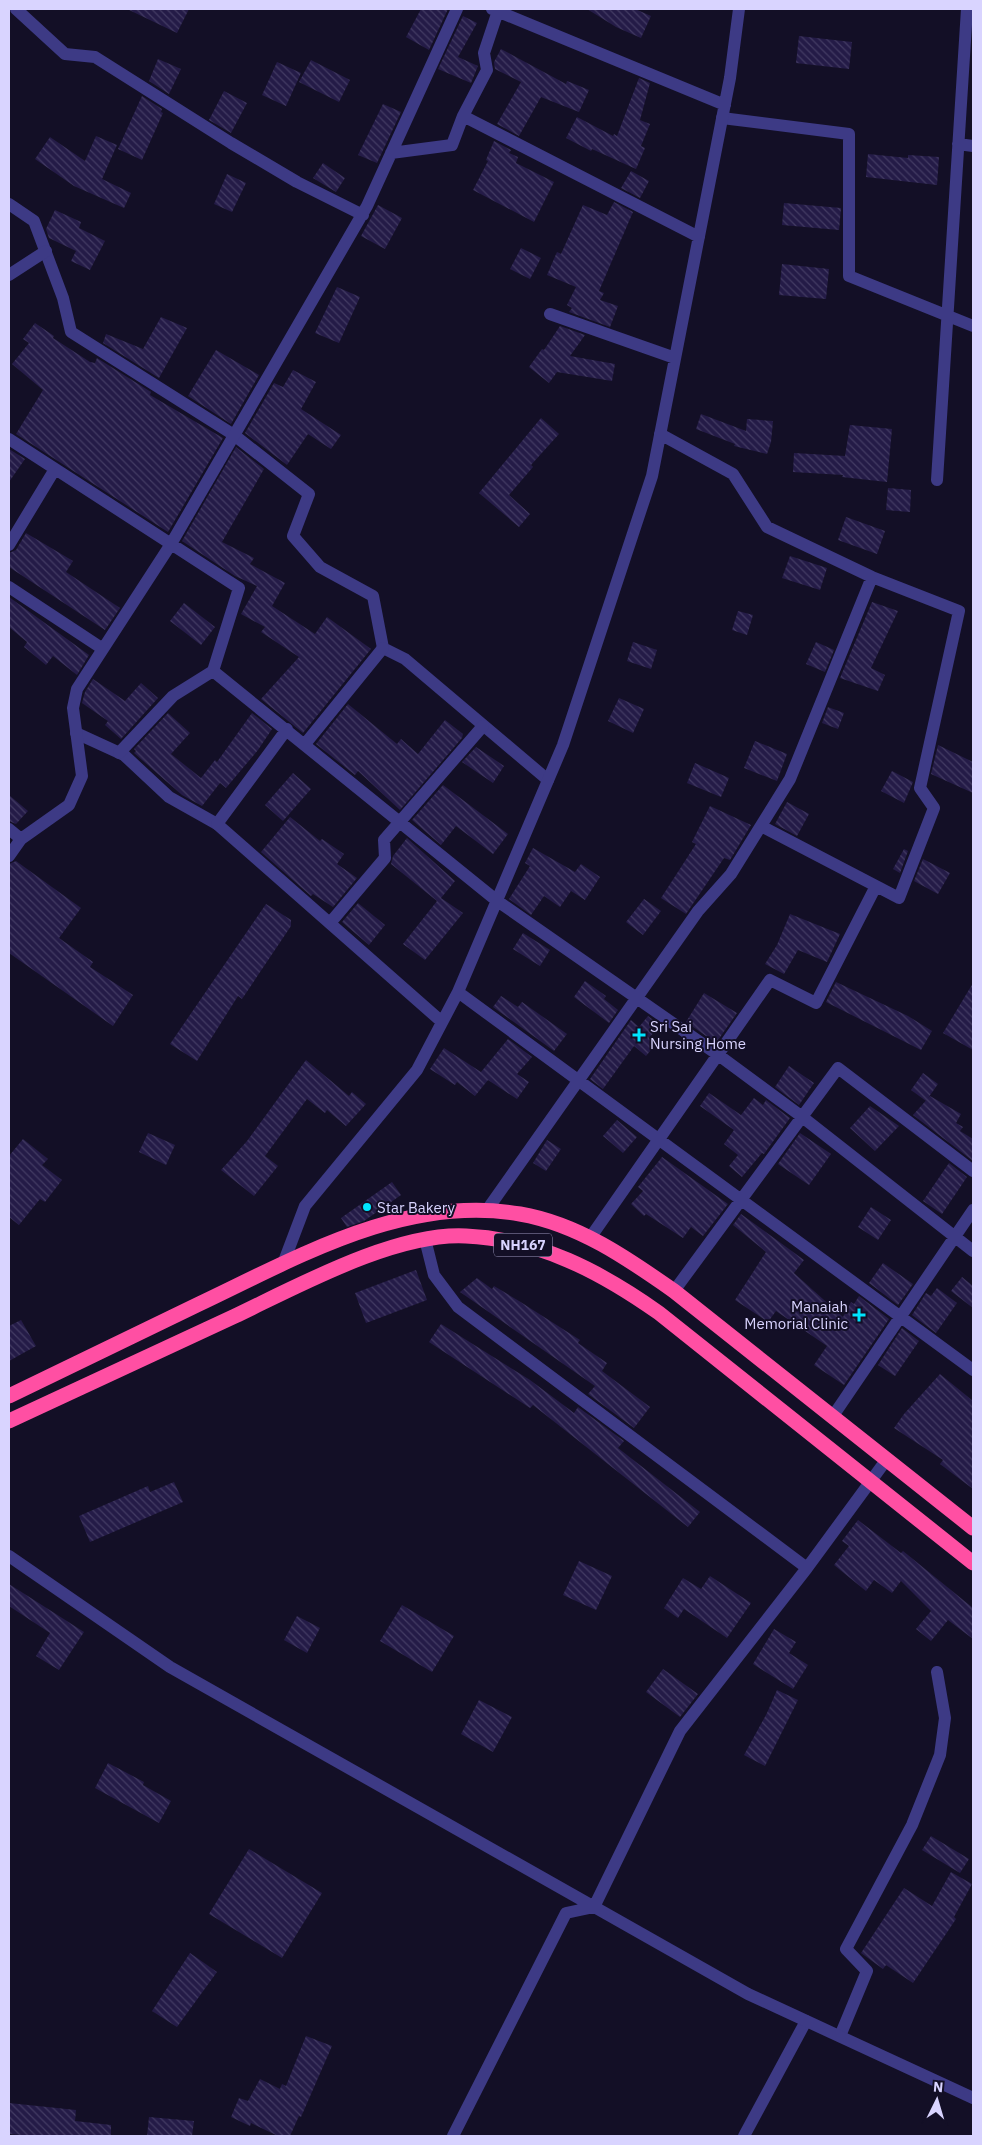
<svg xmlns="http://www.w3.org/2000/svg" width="982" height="2145" font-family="'IBM Plex Sans',sans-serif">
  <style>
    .building { fill: url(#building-back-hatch) }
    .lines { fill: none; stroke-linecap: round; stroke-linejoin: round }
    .lane { stroke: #3d3a85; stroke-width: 12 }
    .street { stroke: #3d3a85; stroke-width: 12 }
    .highway { stroke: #ff4fa3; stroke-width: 15 }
    .poi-dot { fill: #00e5ff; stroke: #130f26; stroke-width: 2 }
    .labels { text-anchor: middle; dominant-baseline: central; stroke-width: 4; stroke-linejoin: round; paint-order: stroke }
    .shield { fill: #130f26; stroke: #9e99be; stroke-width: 1 }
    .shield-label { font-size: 14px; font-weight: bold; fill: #d9d4ff }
    .poi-label { font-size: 15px; fill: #d9d4ff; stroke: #130f26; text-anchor: start }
  </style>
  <defs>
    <pattern id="building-back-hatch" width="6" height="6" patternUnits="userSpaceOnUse" patternTransform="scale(1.25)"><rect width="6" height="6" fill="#241b47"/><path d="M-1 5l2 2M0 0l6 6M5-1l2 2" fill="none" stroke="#433b63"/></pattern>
  </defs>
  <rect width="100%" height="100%" fill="#130f26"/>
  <path class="building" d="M 127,9 L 189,9 L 177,33 Z
    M 421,9 L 448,9 L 429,50 L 406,37 Z
    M 587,9 L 635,9 L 651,16 L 641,38 L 616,27 Z
    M 463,16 L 477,23 L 458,57 L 478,66 L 471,83 L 438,69 Z
    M 799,36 L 852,42 L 849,69 L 796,63 Z
    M 501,49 L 566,84 L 567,81 L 589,90 L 579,112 L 541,97 L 519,136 L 497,124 L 521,82 L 495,69 L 494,62 Z
    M 158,59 L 181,69 L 169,94 L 149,81 Z
    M 311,60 L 350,80 L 339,102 L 299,82 Z
    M 277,62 L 301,73 L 286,106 L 262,95 Z
    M 639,78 L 650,83 L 640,120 L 650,124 L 641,146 L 645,148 L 636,169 L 592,149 L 591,151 L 566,138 L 577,117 L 613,136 L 614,134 L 617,136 Z
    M 224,91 L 247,103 L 231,133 L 209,120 Z
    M 142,96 L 162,109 L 161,112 L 163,113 L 142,160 L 118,149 Z
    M 383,104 L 401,112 L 377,163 L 358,155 Z
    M 96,136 L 117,145 L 102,179 L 131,193 L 124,208 L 74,186 L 35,159 L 50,137 L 85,161 Z
    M 494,141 L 511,150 L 509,153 L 518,157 L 516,163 L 554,182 L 534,222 L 473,190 L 488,161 L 486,160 Z
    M 868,154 L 908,158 L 908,155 L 939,157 L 937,185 L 866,177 Z
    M 323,163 L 345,178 L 336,192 L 313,178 Z
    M 631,171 L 649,181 L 640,198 L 621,188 Z
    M 227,174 L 246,183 L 232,212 L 214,204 Z
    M 614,202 L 633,212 L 599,291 L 604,293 L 600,300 L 618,306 L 610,327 L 569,312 L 572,308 L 567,305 L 576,287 L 547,275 L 557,252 L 561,254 L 583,205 L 607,215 Z
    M 784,203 L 841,208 L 839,230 L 782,225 Z
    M 378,205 L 402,218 L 385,249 L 361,236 Z
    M 55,210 L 81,222 L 79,228 L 105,241 L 90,270 L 71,261 L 76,251 L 49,238 L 46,229 Z
    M 521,248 L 541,258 L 530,279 L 510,269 Z
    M 782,264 L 829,269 L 826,299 L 779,295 Z
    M 337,287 L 360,297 L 339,343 L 315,333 Z
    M 161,317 L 187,328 L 159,378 L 103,343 L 106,334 L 143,349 Z
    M 35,323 L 54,336 L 53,338 L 90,362 L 95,363 L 97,358 L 151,392 L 150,395 L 223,438 L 168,532 L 16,434 L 43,390 L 12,364 L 29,343 L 23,339 Z
    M 560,326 L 585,335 L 570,356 L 615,364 L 612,381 L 557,372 L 549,383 L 529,367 L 542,349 L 544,350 Z
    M 216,350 L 259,375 L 231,424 L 188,396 Z
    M 293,370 L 316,382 L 301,409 L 341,435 L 331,449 L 308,434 L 287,465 L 245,433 L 274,383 L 283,387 Z
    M 701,414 L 746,431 L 747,419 L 773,421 L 771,442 L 767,454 L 734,446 L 735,444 L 696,429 Z
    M 541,418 L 559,434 L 531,465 L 533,467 L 509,495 L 530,514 L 519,527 L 479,493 Z
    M 850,425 L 892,429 L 887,482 L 842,477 L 843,475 L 793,472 L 794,453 L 845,456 Z
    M 236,447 L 264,469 L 222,542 L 254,558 L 250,564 L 285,583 L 272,606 L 315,634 L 327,617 L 371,649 L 303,733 L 261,699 L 299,657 L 261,632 L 265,627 L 241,614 L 257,586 L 235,576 L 182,541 Z
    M 9,449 L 25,459 L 9,482 Z
    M 888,488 L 911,490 L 910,512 L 886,510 Z
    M 846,517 L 885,531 L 877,554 L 838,540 Z
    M 26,533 L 73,561 L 66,572 L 120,608 L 105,630 L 9,567 L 9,553 L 16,550 Z
    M 790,556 L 827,568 L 820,590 L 782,578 Z
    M 9,597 L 89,655 L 77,675 L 53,656 L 46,665 L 24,647 L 27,642 L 9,627 Z
    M 872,602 L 898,611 L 871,668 L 885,675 L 878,691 L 840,678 Z
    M 184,603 L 215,627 L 201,645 L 170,621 Z
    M 738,611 L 753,615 L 747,635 L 732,630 Z
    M 633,642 L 657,650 L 651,669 L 627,661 Z
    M 816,642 L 834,650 L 825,672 L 806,664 Z
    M 93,679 L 125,701 L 141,683 L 158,698 L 121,739 L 105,725 L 108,721 L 82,703 L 85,692 Z
    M 619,698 L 644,709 L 633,733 L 608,721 Z
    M 348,704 L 397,744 L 401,739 L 418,754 L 445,720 L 463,734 L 462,738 L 400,810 L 358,771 L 355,775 L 316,744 Z
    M 828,707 L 844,713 L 838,729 L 822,723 Z
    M 168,713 L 190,733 L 171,754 L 201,778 L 215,760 L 217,762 L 252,713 L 272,729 L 258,750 L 226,788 L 220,783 L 202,806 L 182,795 L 134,753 L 136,751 L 134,749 Z
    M 755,741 L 787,754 L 777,781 L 744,768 Z
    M 938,745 L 973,762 L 973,793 L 931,774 Z
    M 476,747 L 504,766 L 493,783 L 462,762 Z
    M 695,763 L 729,778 L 721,797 L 687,783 Z
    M 892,771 L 913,782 L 904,803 L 881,791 Z
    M 293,773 L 311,789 L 283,821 L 265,805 Z
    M 443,785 L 508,834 L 493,854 L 456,826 L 441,845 L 412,820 Z
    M 9,795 L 28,811 L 16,824 L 9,821 Z
    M 787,802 L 809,814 L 797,836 L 775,824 Z
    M 710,806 L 751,825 L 730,860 L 724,858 L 686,914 L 661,898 L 696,844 L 692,842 Z
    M 290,817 L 320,841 L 322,839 L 344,854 L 337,864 L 357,878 L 333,907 L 313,894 L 311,896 L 261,852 Z
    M 407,838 L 455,881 L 441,898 L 463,913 L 425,960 L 403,944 L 437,901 L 391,864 L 393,856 Z
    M 533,848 L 575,872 L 581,864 L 600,877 L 585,900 L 571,891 L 560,907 L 544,896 L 531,915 L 509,899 L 530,866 L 525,863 Z
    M 904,849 L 908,851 L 900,873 L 893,869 Z
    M 923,859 L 950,873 L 938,894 L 914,881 Z
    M 16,861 L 81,908 L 59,938 L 93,962 L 90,967 L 133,995 L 113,1026 L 9,953 L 9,864 Z
    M 644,899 L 661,911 L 643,935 L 626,922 Z
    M 358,903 L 385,925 L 369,945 L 342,922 Z
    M 266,904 L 291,920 L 291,926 L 242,999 L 238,996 L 197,1061 L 170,1044 Z
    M 790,914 L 840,934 L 827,962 L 798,950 L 784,974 L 765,964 L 777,945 Z
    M 523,933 L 550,950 L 540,966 L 513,949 Z
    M 585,981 L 606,996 L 604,999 L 618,1010 L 609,1023 L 574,997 Z
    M 836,982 L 908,1016 L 932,1031 L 921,1050 L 826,1002 Z
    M 973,983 L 973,1050 L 943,1033 Z
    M 704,993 L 737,1013 L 716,1043 L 686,1022 Z
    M 501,996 L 518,1007 L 522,1002 L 567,1034 L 554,1051 L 493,1007 Z
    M 648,1016 L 660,1025 L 649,1038 L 656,1044 L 646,1056 L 634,1046 L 603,1089 L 590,1079 L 631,1020 L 639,1027 Z
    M 508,1039 L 532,1057 L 517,1074 L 529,1082 L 517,1099 L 488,1080 L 475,1096 L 457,1082 L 455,1085 L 430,1069 L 444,1048 L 481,1072 Z
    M 306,1060 L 349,1096 L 352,1092 L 366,1104 L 346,1126 L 327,1110 L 325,1113 L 307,1099 L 265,1156 L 278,1166 L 254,1196 L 221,1170 L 247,1141 Z
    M 789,1066 L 814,1083 L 799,1105 L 775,1087 Z
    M 923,1073 L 938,1084 L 926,1101 L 911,1090 Z
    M 709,1093 L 741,1115 L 754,1098 L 763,1105 L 766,1100 L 790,1118 L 764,1154 L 762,1153 L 742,1177 L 729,1166 L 738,1155 L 724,1144 L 734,1130 L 700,1106 Z
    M 930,1096 L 961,1114 L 956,1123 L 963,1127 L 960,1131 L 973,1139 L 973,1161 L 913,1115 Z
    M 870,1106 L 899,1126 L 875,1151 L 850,1128 Z
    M 617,1120 L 637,1137 L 623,1153 L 603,1136 Z
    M 148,1133 L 175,1145 L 166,1165 L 139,1152 Z
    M 800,1133 L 831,1154 L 809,1185 L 778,1164 Z
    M 23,1139 L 48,1159 L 42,1165 L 62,1180 L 45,1202 L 40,1199 L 19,1225 L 9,1217 L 9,1156 Z
    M 547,1140 L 561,1149 L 546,1171 L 533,1163 Z
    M 662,1157 L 728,1204 L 703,1236 L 691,1227 L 683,1238 L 646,1214 L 644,1216 L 631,1204 L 643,1191 L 638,1187 Z
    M 949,1163 L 967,1177 L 942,1214 L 923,1201 Z
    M 392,1182 L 401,1195 L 364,1221 L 347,1227 L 341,1218 Z
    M 871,1207 L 891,1220 L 878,1240 L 858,1227 Z
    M 741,1214 L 804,1260 L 794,1273 L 843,1317 L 851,1302 L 854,1304 L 859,1296 L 889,1319 L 844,1385 L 814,1365 L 827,1346 L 776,1311 L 768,1322 L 735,1300 L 766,1252 L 733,1225 Z
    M 883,1263 L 913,1284 L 898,1305 L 869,1283 Z
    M 416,1270 L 427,1300 L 366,1323 L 355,1293 Z
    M 962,1277 L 973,1286 L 973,1308 L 951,1291 Z
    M 477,1278 L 492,1289 L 494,1286 L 519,1301 L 580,1340 L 578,1343 L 607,1363 L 602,1371 L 650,1407 L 634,1428 L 588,1394 L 595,1386 L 460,1292 Z
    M 937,1288 L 957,1303 L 936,1333 L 912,1315 L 926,1293 L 931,1296 Z
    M 21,1320 L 36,1346 L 9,1361 L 9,1326 Z
    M 441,1324 L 530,1380 L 574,1413 L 578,1407 L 624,1441 L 618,1448 L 700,1512 L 688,1527 L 533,1405 L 530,1408 L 429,1342 Z
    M 902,1328 L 919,1341 L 895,1376 L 878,1365 Z
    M 940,1374 L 973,1401 L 973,1489 L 940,1464 L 943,1460 L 894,1428 L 904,1414 Z
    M 174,1482 L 183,1502 L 90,1542 L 79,1516 L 148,1486 L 150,1492 Z
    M 858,1520 L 901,1553 L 903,1551 L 973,1608 L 973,1639 L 948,1620 L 931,1641 L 916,1629 L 931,1611 L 901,1581 L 892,1593 L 874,1580 L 866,1591 L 834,1565 L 849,1546 L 842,1541 Z
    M 579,1561 L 612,1576 L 596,1610 L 563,1595 Z
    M 710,1576 L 751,1603 L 727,1638 L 684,1609 L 678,1618 L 664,1608 L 683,1578 L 701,1589 Z
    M 9,1584 L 84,1632 L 59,1670 L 36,1656 L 50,1633 L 9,1606 Z
    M 402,1605 L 454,1636 L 432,1672 L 380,1641 Z
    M 297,1616 L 320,1628 L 307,1653 L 284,1640 Z
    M 774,1629 L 796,1642 L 789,1653 L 808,1665 L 793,1689 L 753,1664 Z
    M 663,1669 L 698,1694 L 680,1717 L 646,1692 Z
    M 777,1690 L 798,1700 L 765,1766 L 744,1755 L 767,1713 Z
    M 479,1700 L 512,1717 L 493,1752 L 461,1734 Z
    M 108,1763 L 144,1782 L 143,1785 L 171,1801 L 159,1823 L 95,1788 Z
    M 931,1836 L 969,1859 L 960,1873 L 922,1850 Z
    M 249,1849 L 322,1893 L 282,1958 L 209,1914 Z
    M 951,1872 L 972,1884 L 954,1917 L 956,1919 L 913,1983 L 886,1965 L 883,1969 L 861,1953 L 904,1888 L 932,1906 Z
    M 190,1953 L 217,1972 L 177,2027 L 152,2011 Z
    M 306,2036 L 332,2046 L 301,2117 L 299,2116 L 290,2136 L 278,2136 L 251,2123 L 250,2126 L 231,2117 L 239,2098 L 248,2101 L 260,2079 L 280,2089 L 282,2084 L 286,2086 Z
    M 9,2103 L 76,2110 L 75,2121 L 111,2125 L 111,2136 L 34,2136 L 9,2134 Z
    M 149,2117 L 194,2121 L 192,2136 L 147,2136 Z"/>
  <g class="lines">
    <path class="lane" d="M 722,118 L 849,134 L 849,276 L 973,326
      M 958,144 L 973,146
      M 9,204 L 34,221 L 63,298 L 71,332 L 234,435 L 309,494 L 293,536 L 320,567 L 373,596 L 383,648 L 405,659 L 548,780
      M 937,480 L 967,9
      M 76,733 L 124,755 L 169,797 L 217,824
      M 840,2036 L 867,1971 L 846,1949 L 912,1825 L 940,1755 L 945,1718 L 937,1672
      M 744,2136 L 806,2021"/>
    <path class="street" d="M 16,9 L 65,54 L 95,57 L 231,143 L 297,182 L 363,215
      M 492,9 L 725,105
      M 463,116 L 699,237
      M 391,153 L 452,145 L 463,116 L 487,70 L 484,53 L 498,11
      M 9,275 L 46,251
      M 550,314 L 675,358
      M 660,434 L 733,474 L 767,527 L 872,577 L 959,611 L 920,788 L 934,808 L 899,898 L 761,826
      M 9,439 L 239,588 L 213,671 L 173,696 L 119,753
      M 9,545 L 55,469
      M 9,587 L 103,649
      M 213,671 L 496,900 L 717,1054 L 801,1116 L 973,1251
      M 287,729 L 217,824 L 442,1022
      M 305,744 L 383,648
      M 9,829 L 21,839
      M 9,856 L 21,839 L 69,805 L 82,776 L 73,708 L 77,689 L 171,544 L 367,206 L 457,9
      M 330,923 L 385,858 L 384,840 L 483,726
      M 458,992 L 973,1370
      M 487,1210 L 698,911 L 731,874 L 790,779 L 872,577
      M 590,1238 L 770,980 L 816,1003 L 876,886
      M 425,1239 L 434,1275 L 458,1307 L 807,1568
      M 283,1264 L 305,1206 L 417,1070 L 458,992 L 563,745 L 652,476 L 730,78 L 739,9
      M 674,1291 L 838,1068 L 973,1171
      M 833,1416 L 973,1210
      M 9,1556 L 170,1667 L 748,1994 L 973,2098
      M 453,2136 L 566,1913 L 594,1907 L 680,1731 L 807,1568 L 887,1459"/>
    <path class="highway" d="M 9,1396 C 72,1365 136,1335 199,1304 C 298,1257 406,1194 520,1214 C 578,1224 627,1258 674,1291 L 973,1528
      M 9,1421 C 84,1386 160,1351 235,1316 C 298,1286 396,1232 466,1236 C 539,1239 601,1272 659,1313 L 973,1563"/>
  </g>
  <g class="poi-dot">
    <path d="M636.5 1027.5h5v5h5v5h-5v5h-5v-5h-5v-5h5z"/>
    <circle cx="367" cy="1207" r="5"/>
    <path d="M856.5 1307.5h5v5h5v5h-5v5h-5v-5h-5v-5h5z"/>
  </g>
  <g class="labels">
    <rect class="shield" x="494" y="1233.5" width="58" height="23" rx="4"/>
    <g class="shield-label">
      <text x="523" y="1245">NH167</text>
    </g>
    <g class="poi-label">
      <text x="650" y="1026">Sri Sai<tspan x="650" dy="17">Nursing Home</tspan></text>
      <text x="377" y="1207">Star Bakery</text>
      <text x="848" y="1306" text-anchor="end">Manaiah<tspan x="848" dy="17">Memorial Clinic</tspan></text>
    </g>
  </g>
  <rect width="982" height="2145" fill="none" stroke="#d9d4ff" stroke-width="20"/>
  <g transform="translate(937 2100) rotate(5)" stroke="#130f26" stroke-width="4" paint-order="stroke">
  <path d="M0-4L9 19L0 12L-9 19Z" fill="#d9d4ff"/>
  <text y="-8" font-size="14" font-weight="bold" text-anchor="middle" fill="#d9d4ff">N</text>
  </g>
</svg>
